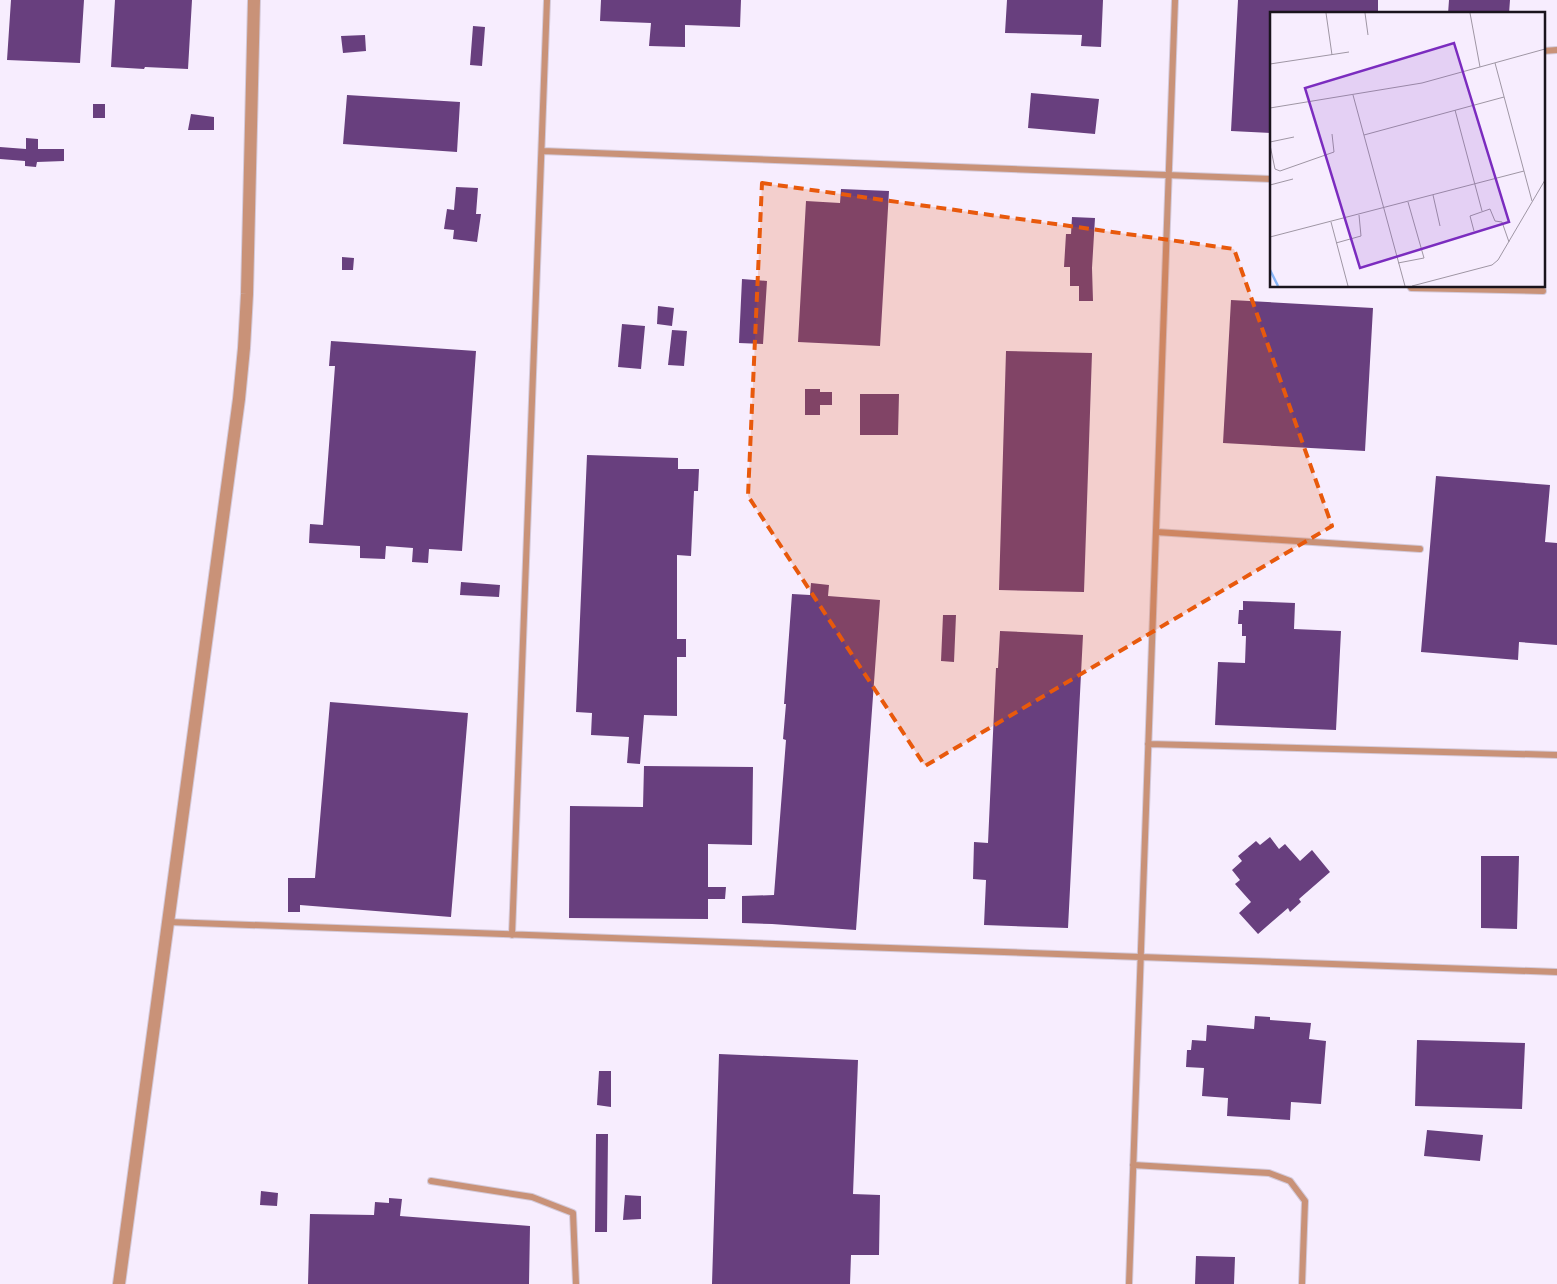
<svg xmlns="http://www.w3.org/2000/svg" width="1557" height="1284" font-family="Jost,sans-serif">
  <style>
    .building { fill: #683f7e }
    .lines { fill: none; stroke-linecap: round; stroke-linejoin: round }
    .service-casing { stroke: #d4cada; stroke-width: 8 }
    .minor-casing { stroke: #d4cada; stroke-width: 14 }
    .service { stroke: #c99278; stroke-width: 6 }
    .minor { stroke: #c99278; stroke-width: 12 }
    .marked { fill: #e8590c; fill-opacity: 0.2; stroke: #e8590c; stroke-width: 4; stroke-dasharray: 10 6; stroke-linejoin: round }
    .inset-river { fill: none; stroke: #86b4f7; stroke-width: 2.5 }
    .inset-road { fill: none; stroke: #9f96a4; stroke-width: 1 }
    .view { fill: #7b2cbf; fill-opacity: 0.15; stroke: #7b2cbf; stroke-width: 2.5 }
    .inset-edge { fill: none; stroke: #1a141d; stroke-width: 2.5 }
  </style>
  <rect width="100%" height="100%" fill="#f7edfe"/>
  <path class="building" d="M 11,0 L 84,0 L 80,63 L 7,60 Z
    M 115,0 L 192,0 L 188,69 L 145,67 L 144,69 L 111,67 Z
    M 601,0 L 741,0 L 740,27 L 685,25 L 685,47 L 649,46 L 651,23 L 600,21 Z
    M 1007,0 L 1103,0 L 1101,47 L 1081,46 L 1082,35 L 1005,33 Z
    M 1238,0 L 1378,0 L 1378,14 L 1271,14 L 1271,133 L 1231,131 Z
    M 1449,0 L 1510,0 L 1509,14 L 1448,14 Z
    M 473,26 L 485,27 L 482,66 L 470,65 Z
    M 365,35 L 366,51 L 343,53 L 341,36 Z
    M 1031,93 L 1099,99 L 1095,134 L 1028,128 Z
    M 347,95 L 460,102 L 457,152 L 343,144 Z
    M 93,104 L 105,104 L 105,118 L 93,118 Z
    M 191,114 L 214,117 L 214,130 L 188,130 Z
    M 26,138 L 38,139 L 38,149 L 64,149 L 64,161 L 37,162 L 36,167 L 25,166 L 25,161 L 0,159 L 0,147 L 26,149 Z
    M 456,187 L 478,188 L 476,214 L 481,214 L 477,242 L 453,239 L 454,230 L 444,229 L 447,209 L 454,210 Z
    M 841,189 L 889,191 L 880,346 L 798,342 L 806,201 L 840,203 Z
    M 1072,217 L 1095,218 L 1092,268 L 1093,301 L 1079,301 L 1079,286 L 1070,286 L 1070,267 L 1064,267 L 1066,234 L 1071,234 Z
    M 342,257 L 354,258 L 353,270 L 342,270 Z
    M 742,279 L 767,281 L 763,344 L 739,343 Z
    M 1231,300 L 1373,308 L 1365,451 L 1223,443 Z
    M 658,306 L 674,308 L 672,326 L 657,324 Z
    M 622,324 L 645,326 L 641,369 L 618,367 Z
    M 672,330 L 687,331 L 684,366 L 668,365 Z
    M 331,341 L 476,351 L 462,551 L 429,549 L 428,563 L 412,562 L 413,548 L 386,546 L 385,559 L 360,558 L 360,546 L 309,543 L 310,524 L 323,525 L 335,366 L 329,366 Z
    M 1006,351 L 1092,353 L 1084,592 L 999,590 Z
    M 805,389 L 820,389 L 820,392 L 832,392 L 832,405 L 820,405 L 820,415 L 805,415 Z
    M 860,394 L 899,394 L 898,435 L 860,435 Z
    M 587,455 L 678,458 L 678,469 L 699,469 L 698,491 L 694,491 L 691,556 L 677,555 L 677,639 L 686,639 L 686,657 L 677,657 L 677,716 L 644,715 L 640,764 L 627,763 L 629,737 L 591,735 L 592,713 L 576,712 Z
    M 1436,476 L 1550,485 L 1545,542 L 1557,543 L 1557,645 L 1519,642 L 1518,660 L 1421,652 Z
    M 461,582 L 500,585 L 499,597 L 460,595 Z
    M 811,583 L 829,585 L 828,596 L 880,600 L 856,930 L 772,924 L 742,923 L 742,896 L 774,895 L 786,740 L 783,739 L 786,704 L 784,704 L 792,594 L 810,595 Z
    M 1243,601 L 1295,603 L 1294,629 L 1341,631 L 1336,730 L 1215,725 L 1218,662 L 1245,663 L 1246,636 L 1242,636 L 1242,624 L 1238,624 L 1239,610 L 1243,610 Z
    M 943,615 L 956,615 L 954,662 L 941,661 Z
    M 1000,631 L 1083,635 L 1068,928 L 984,925 L 986,880 L 973,879 L 974,842 L 988,843 L 996,668 L 998,668 Z
    M 330,702 L 468,713 L 451,917 L 300,905 L 300,912 L 288,912 L 288,878 L 315,878 Z
    M 644,766 L 753,767 L 752,845 L 708,844 L 708,887 L 726,887 L 725,899 L 708,899 L 708,919 L 569,918 L 570,806 L 643,807 Z
    M 1270,837 L 1279,849 L 1285,844 L 1300,861 L 1312,850 L 1330,872 L 1299,899 L 1301,902 L 1290,912 L 1288,908 L 1258,934 L 1239,913 L 1251,902 L 1235,884 L 1240,880 L 1232,870 L 1242,861 L 1238,856 L 1256,841 L 1260,845 Z
    M 1481,856 L 1519,856 L 1517,929 L 1481,928 Z
    M 1255,1016 L 1270,1017 L 1270,1020 L 1311,1023 L 1309,1039 L 1326,1041 L 1321,1104 L 1291,1102 L 1290,1120 L 1227,1116 L 1228,1098 L 1202,1096 L 1204,1068 L 1186,1067 L 1187,1050 L 1191,1050 L 1192,1040 L 1206,1041 L 1207,1025 L 1254,1029 Z
    M 1417,1040 L 1525,1043 L 1522,1109 L 1415,1106 Z
    M 719,1054 L 858,1060 L 853,1194 L 880,1195 L 879,1255 L 851,1255 L 850,1284 L 712,1284 Z
    M 599,1071 L 611,1071 L 611,1107 L 597,1105 Z
    M 1427,1130 L 1483,1135 L 1480,1161 L 1424,1156 Z
    M 596,1134 L 608,1134 L 607,1232 L 595,1232 Z
    M 261,1191 L 278,1193 L 277,1206 L 260,1205 Z
    M 625,1195 L 641,1196 L 641,1219 L 623,1220 Z
    M 389,1198 L 402,1199 L 400,1216 L 530,1226 L 529,1284 L 308,1284 L 310,1214 L 374,1215 L 375,1202 L 389,1203 Z
    M 1196,1256 L 1235,1257 L 1234,1284 L 1195,1284 Z"/>
  <g class="lines">
    <defs>
      <path id="service" d="M 1543,51 L 1557,50
        M 542,151 L 1271,179
        M 1410,286 L 1411,288 L 1543,291
        M 1156,532 L 1420,549
        M 1148,744 L 1557,755
        M 168,922 L 1557,972
        M 512,935 L 547,0
        M 1133,1165 L 1269,1173 L 1290,1181 L 1305,1201 L 1302,1284
        M 431,1181 L 532,1197 L 573,1213 L 576,1284
        M 1129,1284 L 1175,0"/>
      <path id="minor" d="M 119,1284 L 239,399 L 244,348 L 247,294 L 254,0"/>
    </defs>
    <use href="#service" class="service-casing"/>
    <use href="#minor" class="minor-casing"/>
    <use href="#service" class="service"/>
    <use href="#minor" class="minor"/>
  </g>
  <path class="marked" d="M 762,183 L 1234,249 L 1332,526 L 925,766 L 748,496 Z"/>
  <g transform="translate(1270 12)">
    <rect width="275" height="275" fill="#f7edfe"/>
    <path class="inset-river" d="M 0,258 L 8,274"/>
    <path class="inset-road" d="M 56,1 L 62,43M 95,1 L 98,23M 200,1 L 210,55M 225,51 L 262,189M 0,52 L 79,40M 83,83 L 135,274M 0,96 L 152,71 L 275,37M 185,98 L 212,199M 94,123 L 234,85M 0,130 L 24,125M 0,133 L 5,157 L 10,159 L 64,140 L 62,122M 0,173 L 23,167M 163,183 L 170,214M 61,210 L 78,274M 204,219 L 200,204 L 220,197 L 225,209 L 232,210 L 239,230M 0,225 L 254,159M 66,231 L 91,224 L 89,203M 128,251 L 154,246 L 138,190M 142,274 L 222,253 L 228,248 L 275,168"/>
    <path class="view" d="M 184,31 L 239,210 L 90,256 L 35,76 Z"/>
    <rect width="275" height="275" class="inset-edge"/>
  </g>
</svg>
